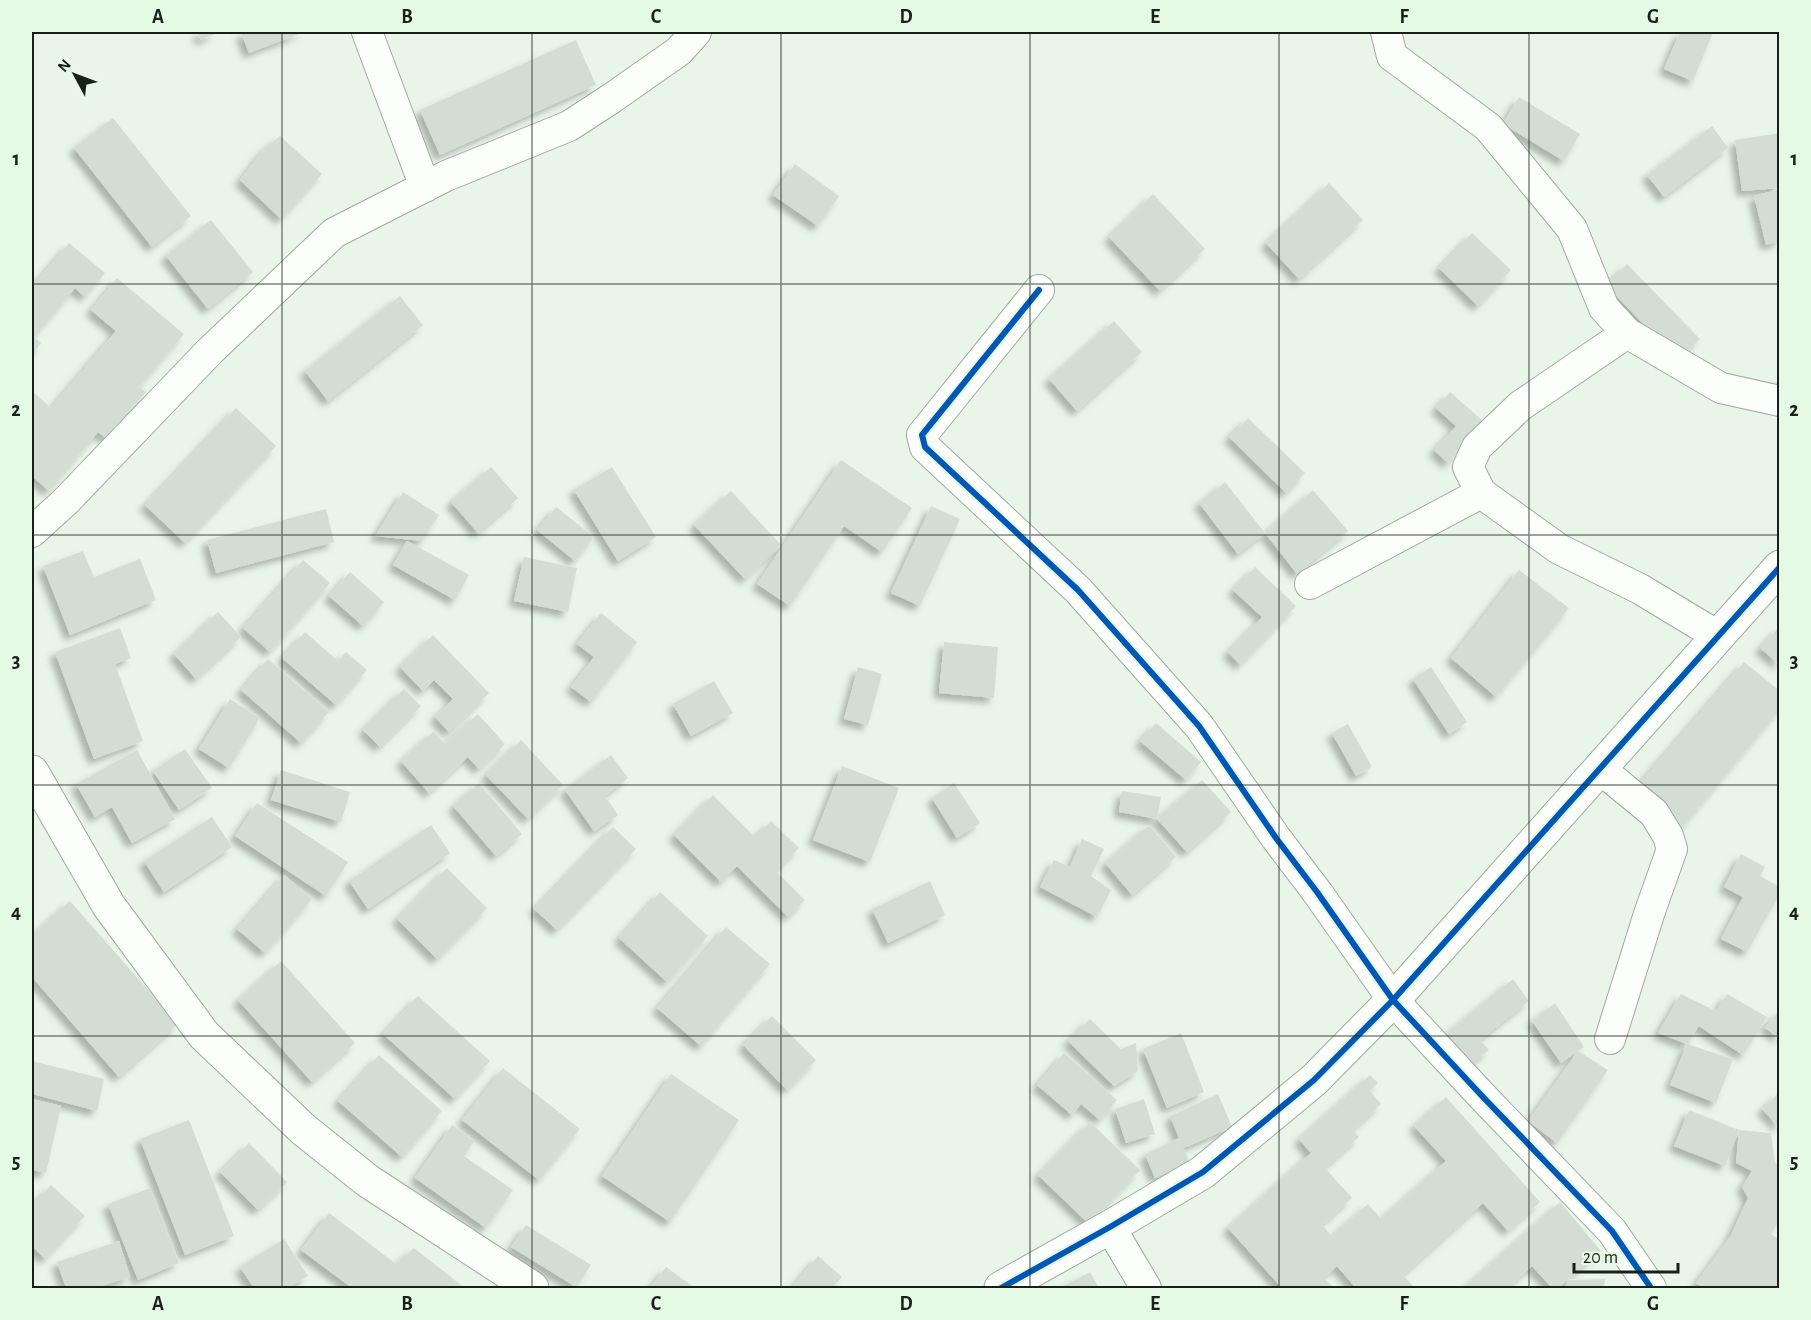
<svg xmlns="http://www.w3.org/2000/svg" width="1811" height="1320" font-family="'Alegreya Sans',sans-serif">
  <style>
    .building { fill: #d3ddd3; filter: url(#shadow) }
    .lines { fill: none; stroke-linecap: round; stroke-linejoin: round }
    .street-casing { stroke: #a1a9a1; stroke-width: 32 }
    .secondary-casing { stroke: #a1a9a1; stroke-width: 35 }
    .street { stroke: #fcfefc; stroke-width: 30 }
    .secondary { stroke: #fcfefc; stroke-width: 33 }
    .cycleway-casing { stroke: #e5fae5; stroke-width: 10 }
    .cycleway { stroke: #0057b8; stroke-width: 6 }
    .grid { fill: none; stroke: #182019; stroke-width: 1.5; stroke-opacity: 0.55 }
    .neatline { fill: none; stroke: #182019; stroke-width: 2 }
    .grid-label { font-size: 20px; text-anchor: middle; font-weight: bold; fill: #182019 }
  </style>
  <defs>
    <filter id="shadow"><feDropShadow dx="-5.5" dy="5.5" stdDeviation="3" flood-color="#0004"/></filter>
  </defs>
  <rect width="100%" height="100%" fill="#eaf5ea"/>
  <path class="building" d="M 197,32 L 219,32 L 201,40 Z
    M 241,32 L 304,32 L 249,53 Z
    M 1680,32 L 1713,32 L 1693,81 L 1664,69 Z
    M 576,40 L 596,85 L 440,155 L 420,110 Z
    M 1519,97 L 1580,134 L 1564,161 L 1503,124 Z
    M 113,118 L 191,216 L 152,247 L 74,148 Z
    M 1712,126 L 1728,148 L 1664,197 L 1647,175 Z
    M 1780,133 L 1780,188 L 1742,191 L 1735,140 Z
    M 280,136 L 322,174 L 281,219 L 240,180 L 263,150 Z
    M 795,164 L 839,196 L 818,226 L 773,195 Z
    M 1329,183 L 1363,220 L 1299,279 L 1266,243 Z
    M 1780,189 L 1780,241 L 1766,245 L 1754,196 Z
    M 1153,194 L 1205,249 L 1160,291 L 1109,237 Z
    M 211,220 L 253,272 L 208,309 L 166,256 Z
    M 1472,233 L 1511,270 L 1478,306 L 1439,268 Z
    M 69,243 L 105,273 L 85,297 L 75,288 L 34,337 L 41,343 L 32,355 L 32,287 Z
    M 1627,264 L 1700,339 L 1678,360 L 1606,285 Z
    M 117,278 L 184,334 L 139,387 L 146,392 L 107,439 L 98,432 L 49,491 L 32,476 L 32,391 L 51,408 L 116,331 L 91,310 Z
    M 400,296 L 423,325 L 328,401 L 305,371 Z
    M 1114,321 L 1142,352 L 1077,411 L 1049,379 Z
    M 1450,392 L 1484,422 L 1448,463 L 1434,450 L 1456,426 L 1436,408 Z
    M 236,408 L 276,446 L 185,543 L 145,505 Z
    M 1248,418 L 1305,473 L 1286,493 L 1229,437 Z
    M 841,460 L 912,508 L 882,552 L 844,526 L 790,606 L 757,584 Z
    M 491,467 L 518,498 L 478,533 L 451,502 Z
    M 612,467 L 656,537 L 618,561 L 574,490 Z
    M 1225,482 L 1265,533 L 1313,490 L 1348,531 L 1297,574 L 1265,533 L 1238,554 L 1199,503 Z
    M 731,491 L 781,545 L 745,579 L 694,525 Z
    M 403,492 L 439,515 L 422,541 L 375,536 Z
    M 931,506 L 960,519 L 920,606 L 891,593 Z
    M 556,507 L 594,537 L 575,561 L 537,530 Z
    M 326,509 L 334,542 L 216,573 L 207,540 Z
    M 407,541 L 469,575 L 455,600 L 393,565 Z
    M 83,551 L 94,577 L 140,559 L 156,600 L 70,635 L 43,566 Z
    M 524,557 L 577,568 L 568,612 L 514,601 Z
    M 303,560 L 330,583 L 270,652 L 243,628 Z
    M 1255,567 L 1296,606 L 1240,665 L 1228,652 L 1262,617 L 1233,590 Z
    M 1519,570 L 1569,608 L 1496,697 L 1451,658 Z
    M 350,572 L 384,602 L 363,626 L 329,596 Z
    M 218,612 L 241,637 L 196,679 L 174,654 Z
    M 601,613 L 637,642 L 591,702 L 571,687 L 594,657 L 577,644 Z
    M 1780,626 L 1780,665 L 1760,648 Z
    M 120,628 L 131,658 L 115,664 L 143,741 L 94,759 L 55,652 Z
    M 305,632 L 338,661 L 346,652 L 367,670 L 336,705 L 282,658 Z
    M 433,635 L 489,693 L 449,732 L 435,717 L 453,699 L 434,680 L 423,691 L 400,667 Z
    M 944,642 L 998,647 L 994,698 L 939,693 Z
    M 268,659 L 329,712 L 301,743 L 241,690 Z
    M 1744,662 L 1780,691 L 1780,709 L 1677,834 L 1633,791 Z
    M 858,667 L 882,674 L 868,725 L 844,719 Z
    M 1431,667 L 1467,722 L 1449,734 L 1413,679 Z
    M 714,681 L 733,713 L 691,736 L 673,704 Z
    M 404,689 L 421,706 L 380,747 L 363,730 Z
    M 230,699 L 260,718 L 229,768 L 199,749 Z
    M 478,714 L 505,744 L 479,769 L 468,757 L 429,793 L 401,761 L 434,731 L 445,744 Z
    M 1156,723 L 1201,762 L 1186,780 L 1140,741 Z
    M 1348,724 L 1372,767 L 1356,776 L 1332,733 Z
    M 521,740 L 563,785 L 528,819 L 486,775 Z
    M 185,749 L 212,788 L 179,810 L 153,771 Z
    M 137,750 L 175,819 L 132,843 L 112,807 L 95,817 L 76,784 Z
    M 611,755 L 628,778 L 605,796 L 618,815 L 594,831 L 565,790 Z
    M 842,766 L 899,788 L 870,862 L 813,840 Z
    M 281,770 L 350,792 L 341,822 L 271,800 Z
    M 1202,780 L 1231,812 L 1187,852 L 1157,819 Z
    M 479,783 L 522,834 L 496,856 L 453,806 Z
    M 954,783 L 980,823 L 957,838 L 932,798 Z
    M 1122,791 L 1161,797 L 1157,819 L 1119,812 Z
    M 713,795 L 755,837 L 771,821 L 799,848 L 776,871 L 805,900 L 788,917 L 737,866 L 721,882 L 674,835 Z
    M 257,803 L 348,862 L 326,896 L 235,836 Z
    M 212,817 L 232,847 L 164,892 L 144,861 Z
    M 431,825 L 450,853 L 368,909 L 349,881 Z
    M 1149,825 L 1176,857 L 1132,895 L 1105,863 Z
    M 613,827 L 636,849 L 557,930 L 534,909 Z
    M 1082,839 L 1104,849 L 1091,876 L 1111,890 L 1097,917 L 1040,887 L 1054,860 L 1070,867 Z
    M 1741,854 L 1765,867 L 1760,876 L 1780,887 L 1780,893 L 1747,952 L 1721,939 L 1743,897 L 1724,887 Z
    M 447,868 L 487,908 L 437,959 L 397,919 Z
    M 284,875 L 312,899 L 265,953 L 237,929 Z
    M 930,881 L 945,915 L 888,943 L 872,909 Z
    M 660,892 L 708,936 L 667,982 L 619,938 Z
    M 70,901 L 178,1024 L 119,1077 L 32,977 L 32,935 Z
    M 726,927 L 770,964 L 701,1046 L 657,1008 Z
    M 281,961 L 355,1043 L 312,1082 L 238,1000 Z
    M 1513,979 L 1529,1001 L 1480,1040 L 1489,1050 L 1471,1064 L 1447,1033 Z
    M 1681,994 L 1716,1011 L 1727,994 L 1767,1017 L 1743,1055 L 1699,1026 L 1687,1044 L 1658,1033 Z
    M 418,996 L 490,1061 L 455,1099 L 383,1034 Z
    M 1555,1003 L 1584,1047 L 1578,1051 L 1608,1070 L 1557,1143 L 1528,1121 L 1578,1051 L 1561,1063 L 1532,1021 Z
    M 1780,1009 L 1780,1038 L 1765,1028 Z
    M 772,1016 L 816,1060 L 787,1090 L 743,1045 Z
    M 1090,1019 L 1121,1049 L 1136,1043 L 1138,1071 L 1114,1086 L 1068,1041 Z
    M 1181,1033 L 1204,1092 L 1167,1108 L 1143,1049 Z
    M 1687,1044 L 1733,1059 L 1716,1103 L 1670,1085 Z
    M 1064,1053 L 1117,1100 L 1100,1120 L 1081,1104 L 1072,1115 L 1037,1085 Z
    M 379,1055 L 442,1111 L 402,1157 L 338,1101 Z
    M 32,1061 L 104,1079 L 97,1111 L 32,1094 Z
    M 503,1068 L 580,1129 L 539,1180 L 462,1120 Z
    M 671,1074 L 739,1120 L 670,1222 L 602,1176 Z
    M 1370,1075 L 1378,1083 L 1370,1091 L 1381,1104 L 1353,1130 L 1359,1137 L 1325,1168 L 1352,1198 L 1322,1225 L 1332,1236 L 1368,1204 L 1381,1219 L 1446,1161 L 1414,1126 L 1446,1097 L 1540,1202 L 1508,1231 L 1483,1203 L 1403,1275 L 1415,1288 L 1356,1288 L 1337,1266 L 1324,1278 L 1334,1288 L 1282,1288 L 1228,1228 L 1311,1153 L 1299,1139 Z
    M 1780,1092 L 1780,1128 L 1762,1109 Z
    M 1218,1094 L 1232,1127 L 1184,1148 L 1181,1142 L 1190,1163 L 1155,1178 L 1145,1154 L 1179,1138 L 1170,1116 Z
    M 32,1099 L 61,1106 L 46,1173 L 32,1170 Z
    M 1144,1099 L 1155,1134 L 1126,1143 L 1115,1109 Z
    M 1689,1110 L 1739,1130 L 1725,1166 L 1674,1146 Z
    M 189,1120 L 234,1236 L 185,1255 L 140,1139 Z
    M 1090,1122 L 1140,1170 L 1089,1224 L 1038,1175 Z
    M 452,1125 L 474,1141 L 464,1156 L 513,1190 L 486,1228 L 415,1178 Z
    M 1739,1130 L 1771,1133 L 1775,1163 L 1780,1166 L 1780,1218 L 1771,1234 L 1780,1240 L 1780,1288 L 1704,1288 L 1696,1283 L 1730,1237 L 1748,1198 L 1742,1187 L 1752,1171 L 1736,1163 Z
    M 249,1143 L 287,1182 L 258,1210 L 220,1172 Z
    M 51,1185 L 85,1216 L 45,1259 L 32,1246 L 32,1206 Z
    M 150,1188 L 179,1263 L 138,1280 L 108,1204 Z
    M 1560,1202 L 1601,1251 L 1558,1288 L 1552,1288 L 1532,1266 L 1508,1288 L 1464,1288 Z
    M 329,1213 L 396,1264 L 414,1248 L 465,1288 L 352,1288 L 301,1250 Z
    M 526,1225 L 591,1265 L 576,1287 L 511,1247 Z
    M 284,1239 L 308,1276 L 288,1288 L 254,1288 L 240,1267 Z
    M 119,1241 L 130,1277 L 95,1288 L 66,1288 L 57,1262 Z
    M 818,1256 L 842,1277 L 832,1288 L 796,1288 L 793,1286 Z
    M 666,1267 L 695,1288 L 650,1288 Z
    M 1090,1272 L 1099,1288 L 1060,1288 Z
    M 1605,1279 L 1604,1288 L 1566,1288 L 1568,1280 Z"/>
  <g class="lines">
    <defs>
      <path id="street" d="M 367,32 L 425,187
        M 1386,32 L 1392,56 L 1488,127 L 1572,229 L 1604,308 L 1627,333 L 1721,388 L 1780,401
        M 1039,290 L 922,435 L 925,447 L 1078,590 L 1199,726 L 1276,838 L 1317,892 L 1393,1000 L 1482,1096 L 1612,1231 L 1651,1288
        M 1627,333 L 1520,406 L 1477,447 L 1468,467 L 1481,493 L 1559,549 L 1640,589 L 1718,636
        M 32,532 L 65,502 L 210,351 L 334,233 L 446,176 L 569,126 L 612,98 L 679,51 L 696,32
        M 1310,584 L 1481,493
        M 1599,768 L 1654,813 L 1668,836 L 1672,849 L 1649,914 L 1610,1039
        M 1110,1227 L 1146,1288"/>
      <path id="secondary" d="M 32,772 L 109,906 L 204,1035 L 304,1130 L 368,1181 L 532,1288
        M 1001,1288 L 1110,1227 L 1203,1172 L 1314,1080 L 1393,1000 L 1780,567"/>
    </defs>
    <use href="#street" class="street-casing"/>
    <use href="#secondary" class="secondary-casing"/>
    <use href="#street" class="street"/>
    <use href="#secondary" class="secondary"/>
    <defs>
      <path id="cycleway" d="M 1039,290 L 922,435 L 925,447 L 1078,590 L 1199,726 L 1276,838 L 1317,892 L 1393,1000 L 1482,1096 L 1612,1231 L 1651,1288
        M 1001,1288 L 1110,1227 L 1203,1172 L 1314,1080 L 1393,1000 L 1780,567"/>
    </defs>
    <use href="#cycleway" class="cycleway-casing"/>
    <use href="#cycleway" class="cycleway"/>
  </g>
  <path class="grid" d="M 282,32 L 282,1288M 532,32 L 532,1288M 781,32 L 781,1288M 1030,32 L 1030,1288M 1279,32 L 1279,1288M 1529,32 L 1529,1288M 32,284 L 1780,284M 32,535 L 1780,535M 32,785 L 1780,785M 32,1036 L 1780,1036"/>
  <rect width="1811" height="1320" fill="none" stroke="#e5fae5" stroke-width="66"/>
  <g transform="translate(75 75) rotate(311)" stroke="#e5fae5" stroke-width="4.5" paint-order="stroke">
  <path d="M0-4.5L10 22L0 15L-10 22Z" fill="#182019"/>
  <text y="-9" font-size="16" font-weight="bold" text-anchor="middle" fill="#182019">N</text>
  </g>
  <path d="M1574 1263v9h104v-9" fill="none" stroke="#182019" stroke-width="3"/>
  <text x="1583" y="1263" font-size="18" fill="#182019" stroke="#e5fae5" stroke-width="4.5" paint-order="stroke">20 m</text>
  <rect x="33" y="33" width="1745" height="1254" class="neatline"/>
  <g class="grid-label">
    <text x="158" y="23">A</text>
    <text x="407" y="23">B</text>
    <text x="656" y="23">C</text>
    <text x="906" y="23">D</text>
    <text x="1155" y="23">E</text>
    <text x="1404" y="23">F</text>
    <text x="1653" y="23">G</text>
    <text x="16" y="165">1</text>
    <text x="1794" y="165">1</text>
    <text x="16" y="416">2</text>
    <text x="1794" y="416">2</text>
    <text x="16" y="667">3</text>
    <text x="1794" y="667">3</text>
    <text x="16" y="918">4</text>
    <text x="1794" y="918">4</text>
    <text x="16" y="1168">5</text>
    <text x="1794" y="1168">5</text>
    <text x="158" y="1310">A</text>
    <text x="407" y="1310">B</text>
    <text x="656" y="1310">C</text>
    <text x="906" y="1310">D</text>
    <text x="1155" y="1310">E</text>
    <text x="1404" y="1310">F</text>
    <text x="1653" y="1310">G</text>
  </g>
</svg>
